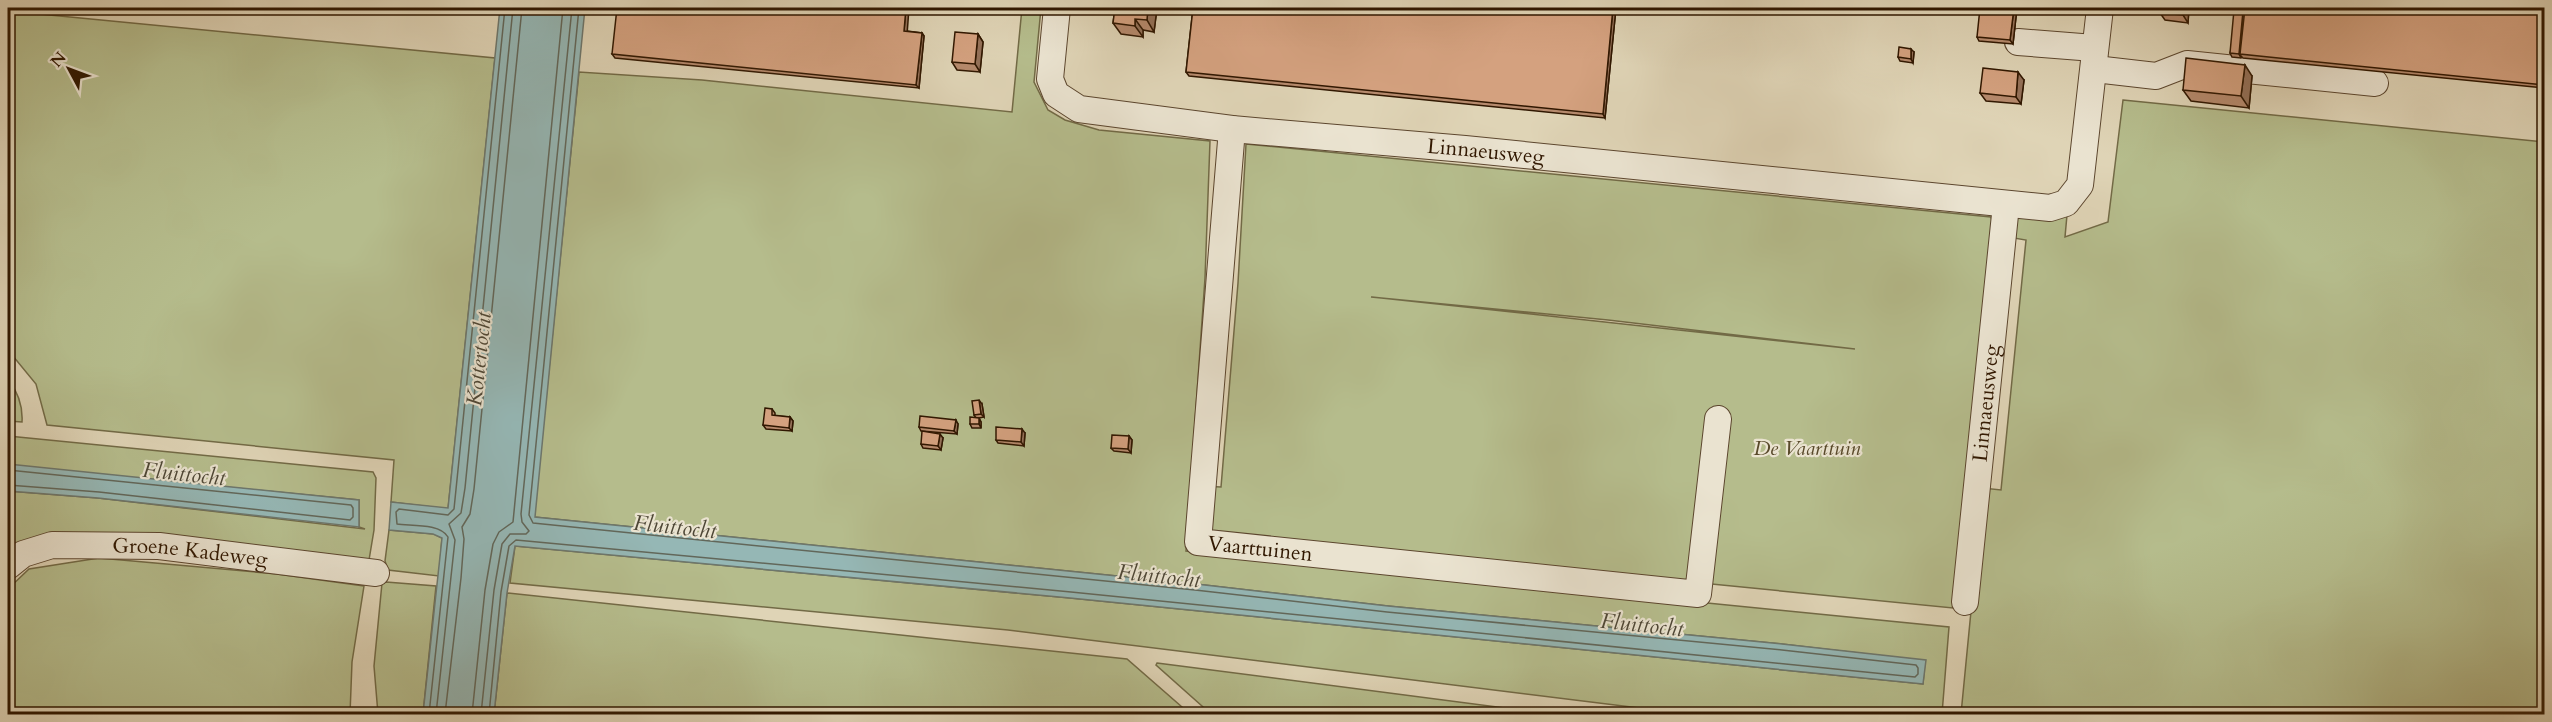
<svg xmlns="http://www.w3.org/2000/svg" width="2552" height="722" font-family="Cardo,serif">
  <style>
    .green { fill: #b5bc8c; stroke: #726a46; stroke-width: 1.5; fill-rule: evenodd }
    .water { fill: #95b7b5; stroke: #6d776d; stroke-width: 1.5 }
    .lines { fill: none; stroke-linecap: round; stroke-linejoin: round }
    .shore { stroke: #62675a; stroke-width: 1.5 }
    .minor-casing { stroke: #5c462e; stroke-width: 28 }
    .minor { stroke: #eae3d0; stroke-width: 26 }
    .wall { fill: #b68a6d; stroke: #301700; stroke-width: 1.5 }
    .shaded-wall { fill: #947159; stroke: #301700; stroke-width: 1.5 }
    .building { fill: #d4a17f; stroke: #301700; stroke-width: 1.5 }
    .labels { text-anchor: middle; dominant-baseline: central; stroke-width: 4.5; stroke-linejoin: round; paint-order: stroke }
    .street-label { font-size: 21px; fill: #301700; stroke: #eae3d0 }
    .park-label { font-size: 21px; font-style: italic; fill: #58492a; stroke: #eae3d0 }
    .water-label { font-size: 22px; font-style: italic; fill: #4e4736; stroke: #eae3d0 }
  </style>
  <rect width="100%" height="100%" fill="#dfd4b6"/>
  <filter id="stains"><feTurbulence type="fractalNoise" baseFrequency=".00333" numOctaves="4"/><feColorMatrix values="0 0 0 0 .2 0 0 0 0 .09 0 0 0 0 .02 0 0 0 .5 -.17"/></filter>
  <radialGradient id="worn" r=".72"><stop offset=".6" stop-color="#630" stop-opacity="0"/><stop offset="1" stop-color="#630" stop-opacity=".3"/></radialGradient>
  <path class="green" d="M 1022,8 L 1041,8 L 1034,82 L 1048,110 L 1065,120 L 1099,130 L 1210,141 L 1205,278 L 1186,551 L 1949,627 L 1942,714 L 1688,714 L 1008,630 L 510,583 L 515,546 L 1070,598 L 1923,684 L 1925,661 L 1782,644 L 1388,606 L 1196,584 L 534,517 L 579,72 L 702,80 L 1012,112 Z
    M 8,11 L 495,58 L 448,509 L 391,502 L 394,460 L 47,425 L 36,384 L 8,350 Z
    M 2123,100 L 2544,142 L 2544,714 L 1961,714 L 1983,488 L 2001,490 L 2026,240 L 2008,237 L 2015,215 L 2067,215 L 2065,237 L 2108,222 Z
    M 1246,144 L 1991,217 L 1995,231 L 1953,608 L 1196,533 L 1200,486 L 1221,487 L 1238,283 ZM 1371,297 L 1608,320 L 1855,349 L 1372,297 Z
    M 8,379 C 18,392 23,406 22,422 L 8,421 Z
    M 8,436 L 373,472 L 376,478 L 374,530 L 368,566 L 8,552 L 8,491 L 98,498 L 365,529 L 359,527 L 359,500 L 8,466 Z
    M 389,530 L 434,534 L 442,538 L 439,576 L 388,570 L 385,561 Z
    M 99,558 L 277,574 L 364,586 L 352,662 L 350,714 L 8,714 L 8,589 L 29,569 Z
    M 386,582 L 436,586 L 423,714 L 378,714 L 374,666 L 382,583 Z
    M 507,593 L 1127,659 L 1190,714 L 494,714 Z
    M 1157,663 L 1552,714 L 1211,714 L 1156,665 Z"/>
  <path class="water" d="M 500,8 L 585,8 L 535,517 L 1196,584 L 1388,606 L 1782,644 L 1926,660 L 1923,684 L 1070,598 L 515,546 L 507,593 L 494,714 L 423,714 L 442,538 L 433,534 L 389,530 L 391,502 L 448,508 Z
    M 8,464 L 359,500 L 359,527 L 98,498 L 8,491 Z"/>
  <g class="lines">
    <path class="shore" d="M 8,470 L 351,505 L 353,508 L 353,517 L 350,520 L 99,492 L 8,485
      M 429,714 L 448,537 C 440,523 411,526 397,524 L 396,512 L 399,509 L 448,515 L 454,509 L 505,8
      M 436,714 L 455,540 L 449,524 L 461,513 L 465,488 L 513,8
      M 445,714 L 461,578 L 464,539 L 462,527 L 470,514 L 474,489 L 522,8
      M 472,714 L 485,590 L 493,544 L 499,532 L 513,522 L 563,8
      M 481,714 L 494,590 L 502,544 L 510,534 L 526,534 L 529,531 L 522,522 L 521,514 L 572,8
      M 489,714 L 501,592 L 509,546 L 516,540 L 1071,592 L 1915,677 L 1918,674 L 1918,668 L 1916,665 L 1782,650 L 1387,612 L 1195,590 L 533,523 L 529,515 L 579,8"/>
    <defs>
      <g id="minor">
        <path id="s1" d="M 1057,8 L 1050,79 L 1056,94 L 1079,109 L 1232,129 L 1465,149 L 2050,208 L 2066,203 L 2080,185 L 2100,8"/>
        <path d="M 2018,42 L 2094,48"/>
        <path d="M 2095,69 L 2156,76 L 2187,64 L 2375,83"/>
        <path id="s2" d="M 1232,129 L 1198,542 L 1698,594 L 1718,419"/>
        <path id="s3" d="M 8,566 L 23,554 L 52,545 L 159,546 L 376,573"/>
        <path id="s4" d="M 1965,602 L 2006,205"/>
      </g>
    </defs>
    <use href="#minor" class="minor-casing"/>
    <use href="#minor" class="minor"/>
  </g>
  <path class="wall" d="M 1115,8 L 1157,8 L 1154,32 L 1143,30 L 1143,37 L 1121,34 L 1113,23 Z
    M 1193,8 L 1616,8 L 1605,118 L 1189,76 L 1186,72 Z
    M 2017,8 L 2013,44 L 1979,41 L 1977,37 Z
    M 2189,8 L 2188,23 L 2165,20 L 2160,13 Z
    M 2544,8 L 2544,88 L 2243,58 L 2241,56 L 2241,58 L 2232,57 L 2230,53 L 2243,11 L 2244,13 Z
    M 907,31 L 922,33 L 924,36 L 919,88 L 615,58 L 612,54 Z
    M 978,34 L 983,42 L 980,72 L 957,70 L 952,62 Z
    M 1914,52 L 1913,63 L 1900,61 L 1898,57 Z
    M 2252,76 L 2249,108 L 2191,101 L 2183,90 Z
    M 2024,80 L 2021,104 L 1986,101 L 1980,93 Z
    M 982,404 L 984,417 L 979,418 L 981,422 L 981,428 L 972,428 L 970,424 L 976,418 L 974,415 Z
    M 772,409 L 775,413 L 775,416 L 790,417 L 793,421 L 792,431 L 766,429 L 763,425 Z
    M 958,424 L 957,434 L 921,431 L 919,427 Z
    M 1025,433 L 1024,446 L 998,443 L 996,440 Z
    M 1129,436 L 1132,440 L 1131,453 L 1114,451 L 1111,448 Z
    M 943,438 L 941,450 L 923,448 L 921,444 Z"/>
  <path class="shaded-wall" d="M 906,8 L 909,8 L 907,35 L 904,31 Z
    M 1148,8 L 1157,8 L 1154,32 L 1147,20 Z
    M 1613,8 L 1616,8 L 1605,118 L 1603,114 Z
    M 2014,8 L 2017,8 L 2013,44 L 2010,40 Z
    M 2183,8 L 2189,8 L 2188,23 L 2183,15 Z
    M 2243,11 L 2245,15 L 2240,54 L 2241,58 L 2239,54 Z
    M 1135,19 L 1143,30 L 1143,37 L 1135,26 Z
    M 922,33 L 924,36 L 919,88 L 916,85 Z
    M 978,34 L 983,42 L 980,72 L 975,64 Z
    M 1911,49 L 1914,52 L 1913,63 L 1911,59 Z
    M 2245,65 L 2252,76 L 2249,108 L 2241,96 Z
    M 2018,72 L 2024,80 L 2021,104 L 2016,97 Z
    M 979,400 L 982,404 L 984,417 L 981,414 Z
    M 790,417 L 793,421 L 792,431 L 789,428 Z
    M 979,418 L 981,422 L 981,428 L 979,424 Z
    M 956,420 L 958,424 L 957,434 L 954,431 Z
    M 1022,429 L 1025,433 L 1024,446 L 1021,442 Z
    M 940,434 L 943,438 L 941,450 L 938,446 Z
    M 1129,436 L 1132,440 L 1131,453 L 1128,449 Z"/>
  <path class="building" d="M 617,8 L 906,8 L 904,31 L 922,33 L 916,85 L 612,54 Z
    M 1115,8 L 1148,8 L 1147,20 L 1135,19 L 1135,26 L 1113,23 Z
    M 1193,8 L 1613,8 L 1603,114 L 1186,72 Z
    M 1980,8 L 2014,8 L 2010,40 L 1977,37 Z
    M 2160,8 L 2183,8 L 2183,15 L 2160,13 Z
    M 2245,8 L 2544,8 L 2544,85 L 2240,54 Z
    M 2234,10 L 2243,11 L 2239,54 L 2230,53 Z
    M 955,32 L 978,34 L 975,64 L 952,62 Z
    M 1899,47 L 1911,49 L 1911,59 L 1898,57 Z
    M 2186,58 L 2245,65 L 2241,96 L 2183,90 Z
    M 1983,68 L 2018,72 L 2016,97 L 1980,93 Z
    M 979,400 L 981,414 L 974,415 L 972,401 Z
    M 765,408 L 772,409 L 772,415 L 790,417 L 789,428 L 763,425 Z
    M 920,416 L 956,420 L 954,431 L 919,427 Z
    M 970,417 L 979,418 L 979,424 L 970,424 Z
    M 996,427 L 1022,429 L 1021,442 L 996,440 Z
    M 922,431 L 940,434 L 938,446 L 921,444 Z
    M 1112,435 L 1129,436 L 1128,449 L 1111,448 Z"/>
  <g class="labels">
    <g class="street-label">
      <text stroke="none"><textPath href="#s1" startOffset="524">Linnaeusweg</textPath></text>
      <text stroke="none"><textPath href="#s4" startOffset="200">Linnaeusweg</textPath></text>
      <text stroke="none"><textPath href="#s2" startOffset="477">Vaarttuinen</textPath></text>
      <text stroke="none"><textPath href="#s3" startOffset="188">Groene Kadeweg</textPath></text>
    </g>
    <g class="park-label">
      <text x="1807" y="448">De Vaarttuin</text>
    </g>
    <g class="water-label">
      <text transform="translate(479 359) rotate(-84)">Kottertocht</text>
      <text transform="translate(184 474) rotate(6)">Fluittocht</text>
      <text transform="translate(675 527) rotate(6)">Fluittocht</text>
      <text transform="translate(1159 576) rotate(6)">Fluittocht</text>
      <text transform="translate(1642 625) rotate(6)">Fluittocht</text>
    </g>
  </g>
  <rect width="2552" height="722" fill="none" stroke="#dfd4b6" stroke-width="30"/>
  <rect x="9" y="9" width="2534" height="704" fill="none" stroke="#301700" stroke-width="3"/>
  <rect x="15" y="15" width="2522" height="692" fill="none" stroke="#301700" stroke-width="1.5"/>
  <g transform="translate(69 69) rotate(311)" stroke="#eae3d0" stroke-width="4.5" paint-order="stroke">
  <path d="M0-4.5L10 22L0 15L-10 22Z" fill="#301700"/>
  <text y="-9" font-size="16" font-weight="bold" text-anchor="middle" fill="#301700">N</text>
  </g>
  <rect width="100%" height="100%" filter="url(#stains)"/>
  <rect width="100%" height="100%" fill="url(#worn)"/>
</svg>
